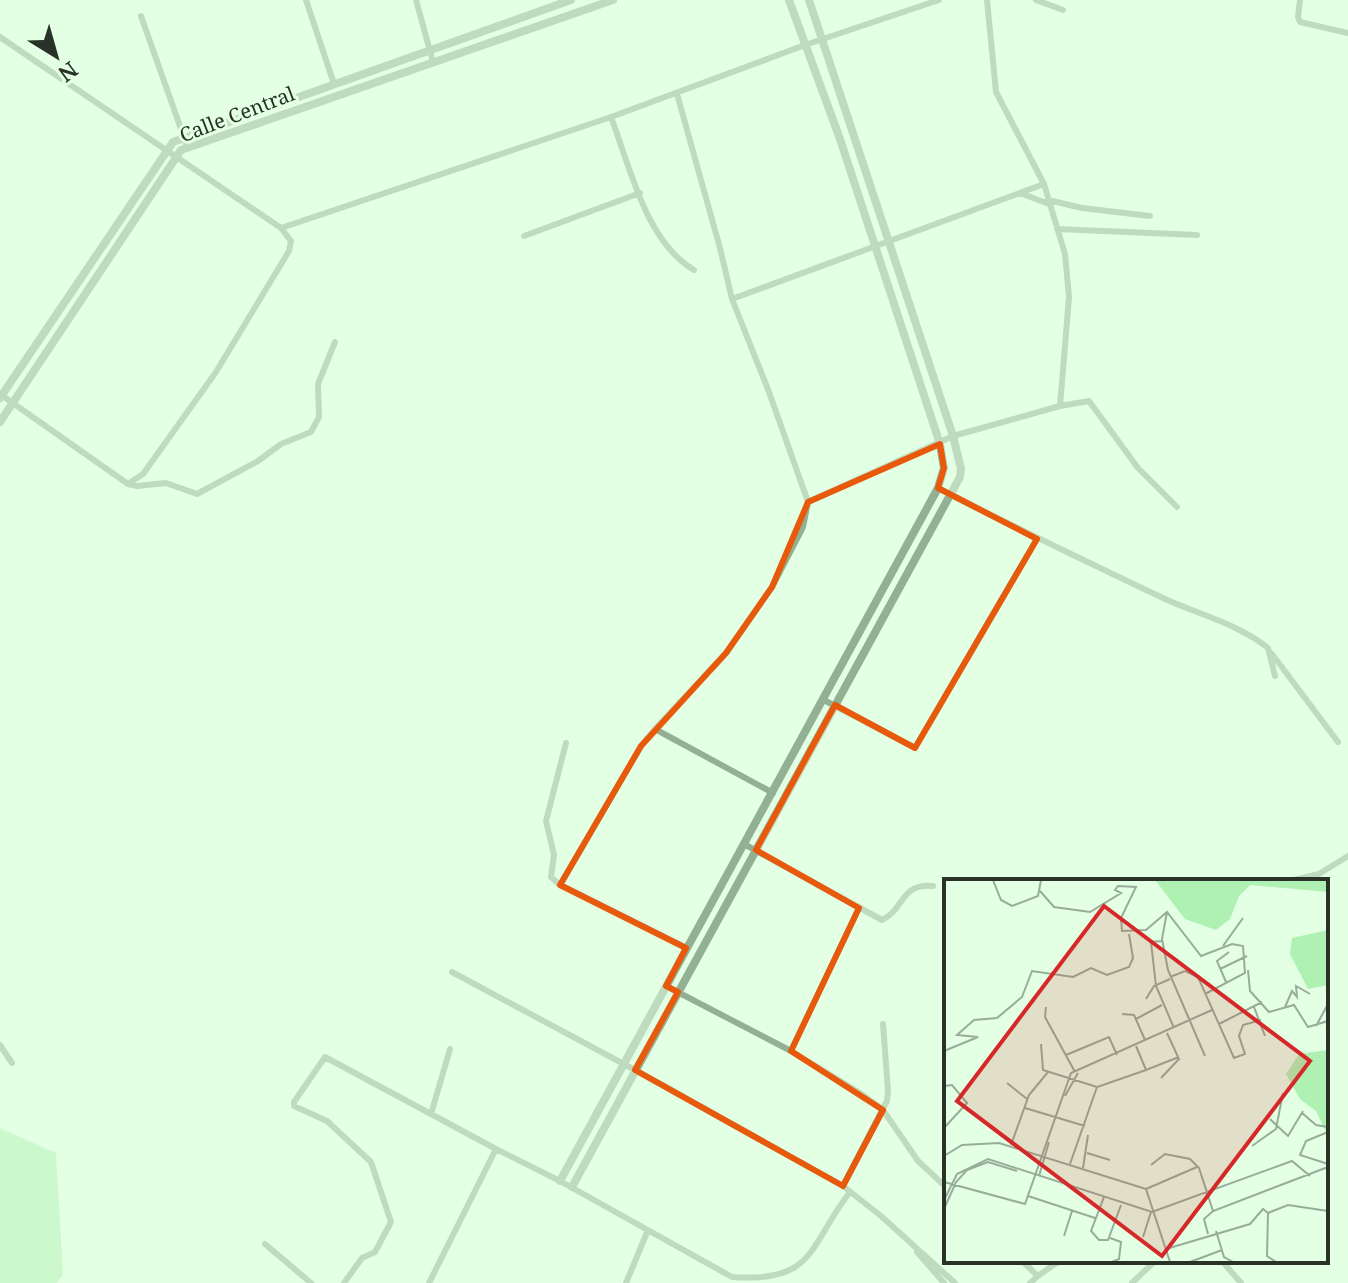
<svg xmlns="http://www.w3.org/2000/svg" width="1348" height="1283" font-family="'Noto Serif',serif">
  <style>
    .green { fill: #aef1b2 }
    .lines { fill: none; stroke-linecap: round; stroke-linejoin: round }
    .minor { stroke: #92b093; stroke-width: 6 }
    .tertiary { stroke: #92b093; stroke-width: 8 }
    .marked { fill: none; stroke: #e8590c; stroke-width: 6; stroke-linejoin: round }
    .labels { text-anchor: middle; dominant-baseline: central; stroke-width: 6; stroke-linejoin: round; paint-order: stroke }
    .street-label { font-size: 20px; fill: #283228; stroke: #e3ffe4 }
    .inset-road { fill: none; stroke: #98ad99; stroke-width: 2 }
    .view { fill: #d62828; fill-opacity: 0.15; stroke: #d62828; stroke-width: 4 }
    .inset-edge { fill: none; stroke: #283228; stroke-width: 4 }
  </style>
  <rect width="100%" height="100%" fill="#e3ffe4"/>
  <path class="green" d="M 0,1128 L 56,1153 L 63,1275 L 56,1283 L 0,1283 Z"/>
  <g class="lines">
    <path class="minor" d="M 306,0 L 334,84
      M 416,0 L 433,62
      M 987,0 L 996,92 L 1044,184 L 1065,254 L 1069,297 L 1060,406
      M 1036,0 L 1063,10
      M 1300,0 L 1298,17 L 1300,22 L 1348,33
      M 141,16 L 187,146
      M 0,37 L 281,228 L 291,241 L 289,251 L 216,372 L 143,474 L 128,484
      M 611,117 C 630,167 646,242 694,270
      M 1020,193 L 1049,204
      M 1048,200 L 1082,208 L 1150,216
      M 281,228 L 611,117 L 805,45 L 939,0
      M 1057,229 L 1197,235
      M 524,236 L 640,193
      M 732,299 L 1044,184
      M 0,394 L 128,484 L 137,486 L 166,483 L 197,494 L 258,461 L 281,444 L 311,432 L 319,417 L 318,384 L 335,342
      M 938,488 C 1012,526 1087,562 1163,598 C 1197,614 1239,624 1268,648 L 1275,676
      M 808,502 L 953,436 L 1060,406 L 1089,401 L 1138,468 L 1177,507
      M 1272,654 L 1338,742
      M 822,699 L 915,748 L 1037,539
      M 655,729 L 726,653 L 772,587 L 803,527 L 808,502 L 769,392 L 732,299 L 720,248 L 677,94
      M 566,743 L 546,821 L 554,855 L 551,877 L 560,885 L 686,948
      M 744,844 L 882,920 C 905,909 900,883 933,886
      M 1290,881 L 1319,874 L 1348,856
      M 560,885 L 641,746 L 655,729 L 773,793
      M 452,972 L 635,1070 L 843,1186 L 881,1216 L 955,1283
      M 666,986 L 791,1051 L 860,1093 L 883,1110 L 918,1161 L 946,1187
      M 0,1045 L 12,1063
      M 791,1051 L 859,908
      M 431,1114 L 450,1049
      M 843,1186 L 887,1101 L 888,1091 L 883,1024
      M 265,1244 L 311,1283
      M 917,1252 L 944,1283
      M 1022,1261 L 1038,1276 L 1030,1283
      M 1222,1261 L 1241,1283
      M 1038,1276 L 1059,1261
      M 344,1283 L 362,1258 L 375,1252 L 391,1222 L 371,1162 L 327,1121 L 294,1106 L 294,1102 L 325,1057 L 496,1149 L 560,1181 L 732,1277 C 816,1283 808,1246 850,1192
      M 429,1283 L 496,1149
      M 626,1283 L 648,1230
      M 1132,1283 L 1155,1261"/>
    <path class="tertiary" d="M 0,398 L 173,142 L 571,0
      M 0,422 L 181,150 L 613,0
      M 560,1181 L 938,488 L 944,468 L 940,444 L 840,139 L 789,0
      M 572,1187 L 960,477 L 961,469 L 953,436 L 809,0"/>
  </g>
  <path d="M0 0H1348V1283H0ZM 940,444 L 944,468 L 938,488 L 1037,539 L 915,748 L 835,705 L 756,850 L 859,908 L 791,1051 L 883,1110 L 843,1186 L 635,1070 L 678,992 L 666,986 L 686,948 L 560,885 L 641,746 L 726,653 L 772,587 L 808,502 Z" fill="#e3ffe4" fill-opacity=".55" fill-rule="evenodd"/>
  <path class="marked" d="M 940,444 L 944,468 L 938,488 L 1037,539 L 915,748 L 835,705 L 756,850 L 859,908 L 791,1051 L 883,1110 L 843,1186 L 635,1070 L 678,992 L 666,986 L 686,948 L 560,885 L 641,746 L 726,653 L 772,587 L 808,502 Z"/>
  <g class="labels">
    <g class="street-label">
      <text transform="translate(237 114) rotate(-21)">Calle Central</text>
    </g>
  </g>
  <g transform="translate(944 879)">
    <rect width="384" height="384" fill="#e3ffe4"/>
    <path d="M 211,1 L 384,1 L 384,13 L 306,6 L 295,17 L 286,40 L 272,51 L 241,40 ZM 384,51 L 384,106 L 364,110 L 346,75 L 348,59 ZM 384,171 L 384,257 L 372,232 L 356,220 L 342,195 L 355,175 Z" fill="#aef1b2"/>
    <path class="inset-road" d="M 49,1 L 57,21 L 68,27 L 94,17 L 97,1M 96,12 L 110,28 L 146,33 L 177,14 L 171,11 L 174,7 L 192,8 L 177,39 L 178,52 L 202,51 L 223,33 L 257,77 L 288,65 L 299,67 L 301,94 L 261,115M 223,33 L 218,60 L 224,91 L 261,177M 218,62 L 207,63 L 212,107 L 230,149M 279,67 L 299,39M 276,90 L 303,77M 304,91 L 306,112 L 325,133 L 350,126 L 364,148 L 384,142M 226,98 L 241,92 L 254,98 L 290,179 L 301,175 L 295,157 L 299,146 L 317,141M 282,103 L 273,82 L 285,73M 202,120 L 210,107 L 226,100M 102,128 L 101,138 L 131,193M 310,128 L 321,157M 341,128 L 348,112 L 353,118 L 352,107 L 366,115M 178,135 L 190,136 L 201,161M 192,140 L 218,126M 275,145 L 318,123M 372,147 L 384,125M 97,165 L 99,191 L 153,208M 192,167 L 202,191 L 235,178M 0,172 L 34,158 L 13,156 L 30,141 L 53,139 L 78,118 L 88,92 L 129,98 L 147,89 L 163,96 L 185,88 L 189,79 L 185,55M 122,176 L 165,158 L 173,176M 217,199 L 235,180 L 223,154M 63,204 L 83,220M 0,207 L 8,206 L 23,224 L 0,249M 121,217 L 134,194M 81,229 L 141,247M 358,234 L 372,246 L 384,248M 326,240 L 344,257 L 359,232M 384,253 L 362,262 L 356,276 L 384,285M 67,266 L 85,216 L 104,193M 308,267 L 332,250 L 339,214M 143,274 L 166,281M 0,277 L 18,266 L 55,264 L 202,310M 126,285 L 153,208 L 202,191M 207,286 L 221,275 L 246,280 L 255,289 L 269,332M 139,289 L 144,256M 95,297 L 105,263M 0,303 L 81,325 L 127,194 L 268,131M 202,310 L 226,383M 202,310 L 253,288M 84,317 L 151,339M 160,318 L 147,352 L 155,361 L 164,361 L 177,326M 0,321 L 13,295 L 44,280 L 208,333 L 348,282 L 366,297M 0,330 L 12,303 L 23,291 L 44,283 L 73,292M 272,352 L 280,378 L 289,383M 264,355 L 260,340 L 269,332 L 384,288M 120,357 L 128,332M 199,358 L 207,333M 166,359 L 177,363 L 175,380 L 168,383M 222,370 L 306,345 L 319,330 L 324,334M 246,383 L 278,371M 332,383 L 323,377 L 324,334 L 344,326 L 384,332"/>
    <path class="view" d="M 160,27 L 366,182 L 218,377 L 13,222 Z"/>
    <rect width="384" height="384" class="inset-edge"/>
  </g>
  <g transform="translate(56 56) rotate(143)" stroke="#e3ffe4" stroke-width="6" paint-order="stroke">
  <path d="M0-6L14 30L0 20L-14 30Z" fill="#283228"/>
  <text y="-12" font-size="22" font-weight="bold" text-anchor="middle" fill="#283228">N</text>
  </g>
</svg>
